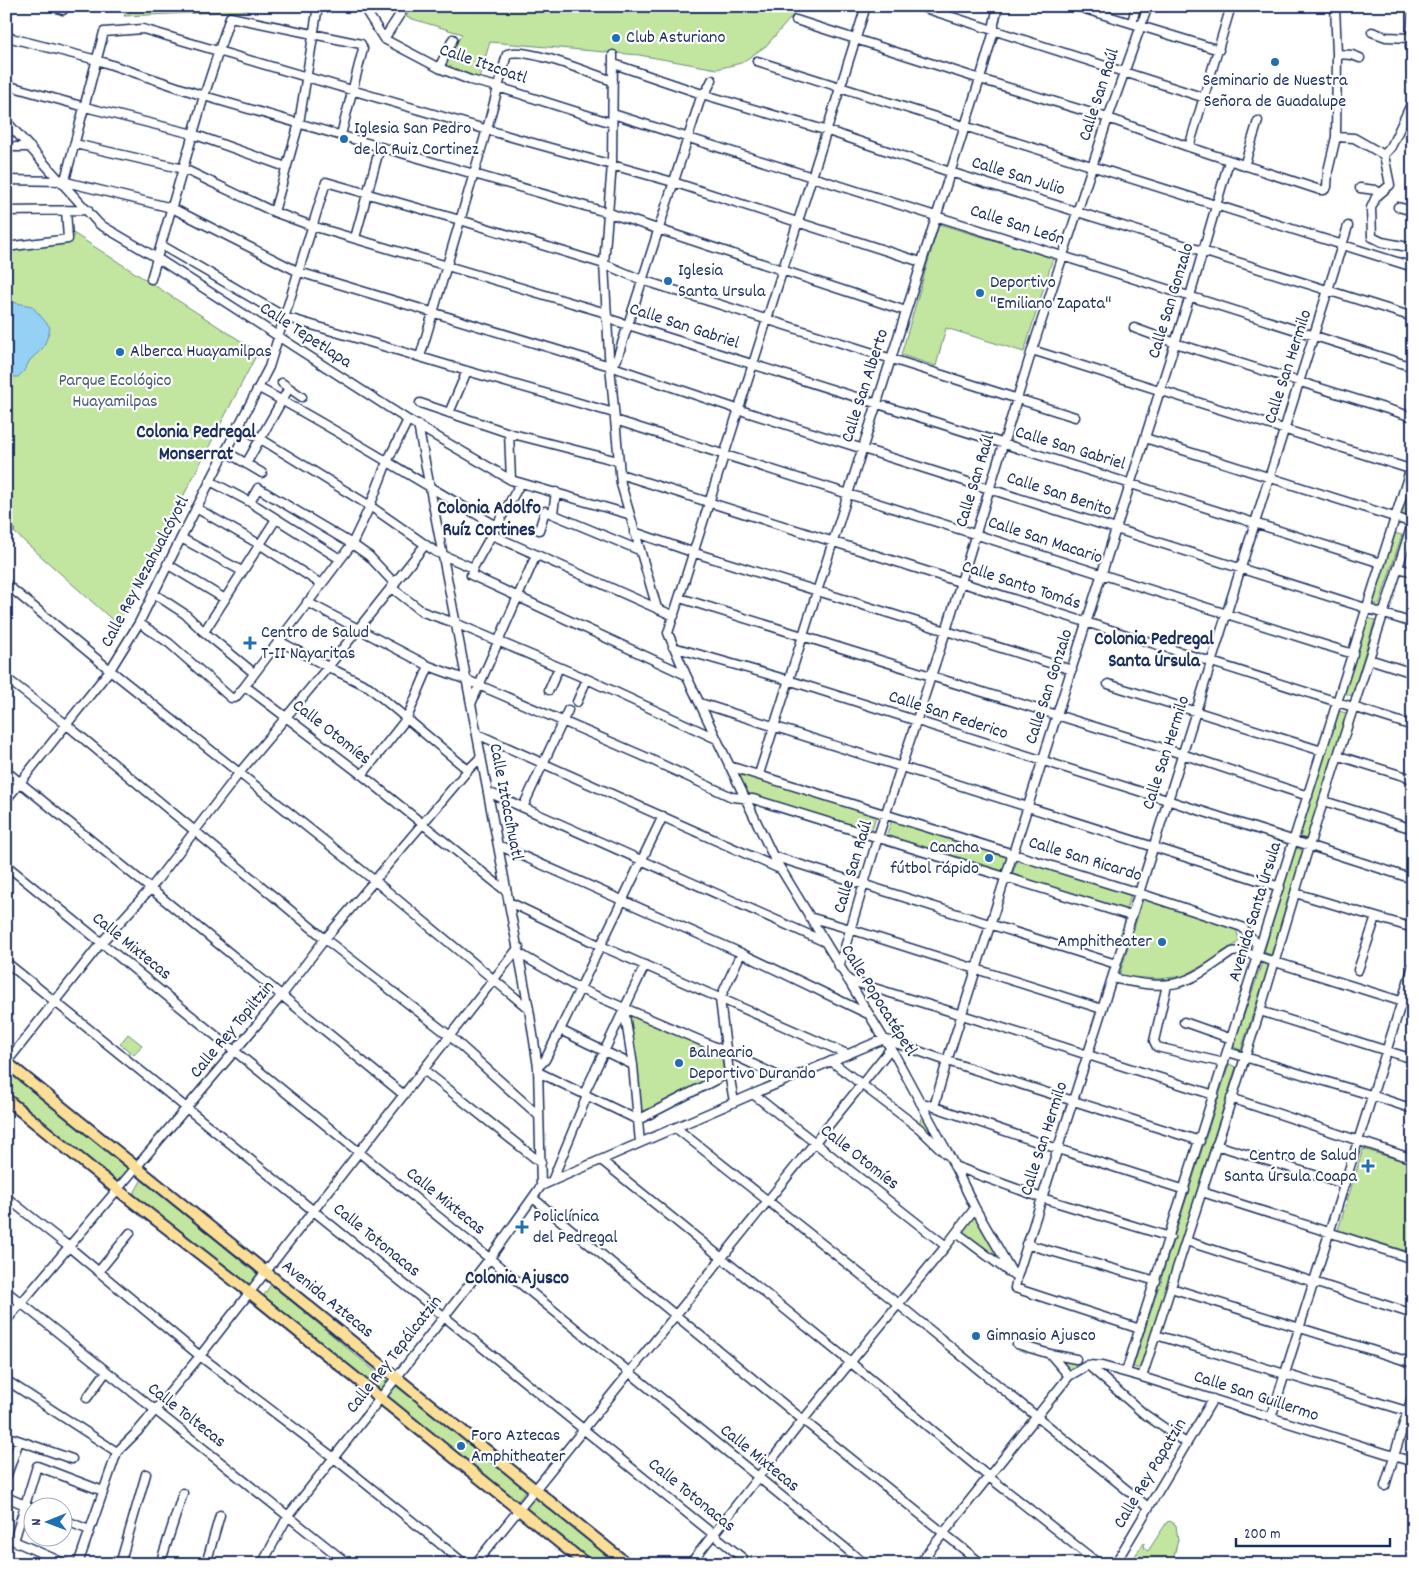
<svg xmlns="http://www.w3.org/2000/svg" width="1419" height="1570" font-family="Dekko,sans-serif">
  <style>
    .green { fill: #c2e59f; stroke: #6e8a7e }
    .water { fill: #94d1f5; stroke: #6490b9 }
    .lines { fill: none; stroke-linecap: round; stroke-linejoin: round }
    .minor-casing { stroke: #1b2f5e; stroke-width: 11 }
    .major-casing { stroke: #1b2f5e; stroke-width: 14 }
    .minor { stroke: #fff; stroke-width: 8 }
    .major { stroke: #fcde96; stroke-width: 10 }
    .poi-dot { fill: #1f6fb2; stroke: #fff; stroke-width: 2 }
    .labels { text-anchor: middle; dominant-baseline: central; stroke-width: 4.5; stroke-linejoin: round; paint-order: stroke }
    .poi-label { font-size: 18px; fill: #1b2f5e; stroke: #fff; text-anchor: start }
    .street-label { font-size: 18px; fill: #1b2f5e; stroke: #fff }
    .park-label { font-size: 18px; fill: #455c6e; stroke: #fff }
    .neighbourhood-label { font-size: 19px; font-weight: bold; fill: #1b2f5e; stroke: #fff }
  </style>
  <rect width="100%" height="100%" fill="#fff"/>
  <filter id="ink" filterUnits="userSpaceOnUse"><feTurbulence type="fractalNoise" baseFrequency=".02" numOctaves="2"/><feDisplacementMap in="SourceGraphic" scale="10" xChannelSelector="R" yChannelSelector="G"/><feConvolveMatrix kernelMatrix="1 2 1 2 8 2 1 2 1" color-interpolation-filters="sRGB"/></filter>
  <g filter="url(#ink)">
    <path class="green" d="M 129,6 L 267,6 L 242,11 L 124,16 Z
      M 411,6 L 798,6 L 796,12 L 766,46 L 741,63 L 717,69 L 639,55 L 490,42 L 479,78 L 442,67 L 462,34 L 406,17 Z
      M 939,224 L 1053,258 L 1024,352 L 946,328 L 936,366 L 901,355 Z
      M 70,231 L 258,352 L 117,624 L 6,525 L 6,250 L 68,243 L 70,239 Z
      M 1413,475 L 1413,504 L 1408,517 L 1400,515 Z
      M 1394,533 L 1402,535 L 1379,605 L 1371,603 Z
      M 1367,618 L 1375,620 L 1352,696 L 1344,693 Z
      M 1339,711 L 1346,713 L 1346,716 L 1307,839 L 1299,837 Z
      M 735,771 L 876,815 L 872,831 L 748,795 Z
      M 892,820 L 1011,854 L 1005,873 L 886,836 Z
      M 1295,848 L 1303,850 L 1271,955 L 1264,952 Z
      M 1018,858 L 1132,892 L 1126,910 L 1012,875 Z
      M 1144,896 L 1236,927 L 1239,940 L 1236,944 L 1209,962 L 1183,976 L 1159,979 L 1119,976 Z
      M 1262,963 L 1269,965 L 1241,1050 L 1233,1047 Z
      M 632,1014 L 721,1052 L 724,1074 L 642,1116 L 629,1016 Z
      M 128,1034 L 142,1045 L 134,1055 L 120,1044 Z
      M 1229,1064 L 1236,1067 L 1141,1369 L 1133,1367 Z
      M 13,1075 L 129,1169 L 116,1182 L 6,1093 L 6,1083 Z
      M 923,1113 L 940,1144 L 918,1126 Z
      M 1363,1149 L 1413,1164 L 1413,1253 L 1338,1230 Z
      M 142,1179 L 257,1274 L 250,1287 L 133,1195 Z
      M 975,1213 L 1001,1262 L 961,1233 Z
      M 271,1284 L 389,1383 L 383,1394 L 263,1297 Z
      M 1057,1358 L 1082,1365 L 1072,1372 Z
      M 398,1386 L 528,1488 L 516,1503 L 389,1399 L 388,1389 Z
      M 536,1493 L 620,1564 L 592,1564 L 523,1508 Z
      M 1170,1521 L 1176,1525 L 1178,1540 L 1172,1564 L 1129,1564 L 1144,1543 L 1145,1549 L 1148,1551 L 1167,1522 Z"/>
    <path class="water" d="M 6,301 L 32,306 L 50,327 L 49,333 L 43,348 L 30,360 L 24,371 L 18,377 L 13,377 L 11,374 L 13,366 L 6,358 Z"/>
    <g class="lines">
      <defs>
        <path id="minor" d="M 52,6 L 63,10
          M 363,6 L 384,39 L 439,68 L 470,80 L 498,87 L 612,123
          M 866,6 L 668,633 L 686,675 L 773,856 L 884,1039 L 891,1048 L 951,1159 L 975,1208 L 1013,1274
          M 918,6 L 1205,98
          M 1075,6 L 1219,50
          M 1413,13 L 1410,47 L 1413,53
          M 796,20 L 980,79 L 1108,118 L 1189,147 L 1320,190 L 1324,190 L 1327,187 L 1328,171 L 1336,137 L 1337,54 L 1335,6
          M 1132,23 L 1136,6
          M 1372,32 L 1386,37 L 1410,38
          M 7,37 L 97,60 L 204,96 L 609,213 L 906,311
          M 384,39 L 404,8
          M 1337,54 L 1352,55 L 1360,58
          M 613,55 L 612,164 L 604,264 L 609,355 L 621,484 L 657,608
          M 757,61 L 1413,267
          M 614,64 L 702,94 L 828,131 L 950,172 L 1413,317
          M 439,68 L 453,39
          M 6,85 L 85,107 L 193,134 L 286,167
          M 613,114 L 1413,367
          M 6,121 L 99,224 L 157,258 L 408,420 L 511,480 L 628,514
          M 1336,137 L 1354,138 L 1384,155
          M 75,144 L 184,169 L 274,212 L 312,226 L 606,313
          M 6,147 L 30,147
          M 1189,147 L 1231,6
          M 1244,166 L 1258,121
          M 6,180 L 62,181 L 172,208 L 299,272 L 610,366 L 740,410 L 1413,623
          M 62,181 L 66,176 L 104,32 L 143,29 L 515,138 L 673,182 L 921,262
          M 1360,188 L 1375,190 L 1380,193
          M 1398,207 L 1413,211
          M 6,211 L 88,210
          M 274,212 L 299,123 L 318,6
          M 1372,237 L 1371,208 L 1376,197 L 1390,185 L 1384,155 L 1391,147 L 1413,100
          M 1372,237 L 1382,242 L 1413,248
          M 355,238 L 380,147
          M 161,245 L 285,317 L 467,371 L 614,413
          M 6,247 L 68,239 L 66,210
          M 151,279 L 204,96 L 230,17 L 361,44 L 363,49 L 341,135
          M 606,318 L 1381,563
          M 1134,328 L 1175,343 L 1413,417
          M 1032,350 L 1410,469
          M 420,357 L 487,129 L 507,54 C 526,46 592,74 613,81
          M 610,366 L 617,359 L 702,94 L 707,90 L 712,80
          M 282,383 L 302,397
          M 259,388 C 340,431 417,481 497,526
          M 420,403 L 509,433 L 618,461
          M 449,413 L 467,371
          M 615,420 L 1353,654
          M 238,425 L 370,506 L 436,552 L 473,568
          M 418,425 L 529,1009 L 538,1067 L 541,1186
          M 509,433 L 511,480
          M 1145,438 L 1413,523
          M 225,451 L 262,473
          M 246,464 L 289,388
          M 620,474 L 1413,726
          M 210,481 L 250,502 L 340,559
          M 520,484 L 473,568 L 471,575 L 686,675
          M 250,502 L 258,488 L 352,544 L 369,556 L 395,584
          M 196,508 L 259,544 L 321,584
          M 553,513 L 556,492
          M 539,530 L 545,511 L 639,550
          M 634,532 L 695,553 L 1072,670
          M 6,533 L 9,530
          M 492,535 L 674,616
          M 181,538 L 240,570
          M 167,564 L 225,599
          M 1398,568 L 1413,572
          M 6,584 L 110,670 L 375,881 L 529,1009
          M 392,588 L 423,612 L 455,623 L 587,679 L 717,739
          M 153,593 L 185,614 L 204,632 L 254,673
          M 680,598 L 1182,754 L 1308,796
          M 307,602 L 429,666 L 467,680 L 641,755 L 732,797 L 753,799 L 1131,916
          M 139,623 L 169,643 L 231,698 L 235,698 L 245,686 L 362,775 L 507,892
          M 204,632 L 276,519
          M 279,641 L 328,667 L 369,687 L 468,770
          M 673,647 L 788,680 L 1167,800 L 1413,879
          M 1369,659 L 1413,673
          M 6,678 L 67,725 L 325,939 L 450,1036 L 538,1115
          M 1108,684 L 1322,751
          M 245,686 L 352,544 L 370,506 L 387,462 L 408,420
          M 549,690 L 559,667
          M 577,702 L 587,679
          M 700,703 L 1280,887
          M 471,704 L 536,555
          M 477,734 L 780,869
          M 1339,756 L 1413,779
          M 729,766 L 1139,893 L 1242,927 L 1256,943 L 1257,952
          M 6,771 L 404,1095
          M 759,774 L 980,79 L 994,31 L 994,24 L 998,6
          M 362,775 L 407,718 L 429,666
          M 488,792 L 823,941
          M 6,800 L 110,670 L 139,623 L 181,538 L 269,367 L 326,182 L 460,220 L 604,264 L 642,280 L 1075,417
          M 1324,801 L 1413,829
          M 523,807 L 568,710
          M 498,845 L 741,953 L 870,1015
          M 773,856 L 1116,964
          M 6,865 L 865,1564
          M 1295,893 L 1413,928
          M 509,902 L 601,946 L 847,1054
          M 809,917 L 850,929 L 1102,1009
          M 520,954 L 580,989 L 727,1052 L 787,1080
          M 6,962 L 750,1564
          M 839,967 L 878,837 L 946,631 L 1032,350 L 1108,118 L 1148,6
          M 1358,970 L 1376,917
          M 1112,978 C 1137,983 1164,990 1189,979 C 1204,973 1218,961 1232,952 L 1240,951 L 1413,1005
          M 848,980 L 962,1015 L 1214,1095
          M 1167,985 L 1154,1041 L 1157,1047 L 1224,1063
          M 624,1009 L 633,1065 L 640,1143
          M 1260,1011 L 1413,1059
          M 1184,1022 L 1232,1039
          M 560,1030 L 633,1065
          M 1228,1052 L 1371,1095 L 1413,1109
          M 831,1061 L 920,1129 L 946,1154
          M 6,1063 L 101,943 L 151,888 L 240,772 L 328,667 L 425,545
          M 538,1067 L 545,1060 L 560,1030 L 663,816
          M 424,1070 L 541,1163
          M 538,1072 L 638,1120 L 729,1073
          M 584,1094 L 645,965
          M 753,1094 L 946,1246
          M 1231,1098 L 1413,1159
          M 734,1102 L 729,1073 L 720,999 L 741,953
          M 920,1102 L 1058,1149 L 1185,1190
          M 934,1107 L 947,1061 L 1190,296 L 1229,161
          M 676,1128 L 898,1304 L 1148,1507
          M 1216,1145 L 1344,1184
          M 601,1160 L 850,1362 L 989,1477 L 1099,1564
          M 954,1166 L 1042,1198 L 1170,1237
          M 552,1181 L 587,1096
          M 1202,1192 L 1413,1259
          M 6,1197 L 69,1247 L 200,1356 L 334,1458 L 465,1564
          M 533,1198 L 803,1420 L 982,1564
          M 957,1233 L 1009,1272
          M 1186,1241 L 1413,1314
          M 1026,1244 L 1156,1281
          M 99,1271 L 130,1233
          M 1171,1288 L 1413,1363
          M 6,1291 L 348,1564
          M 6,1321 L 282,995 L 325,939 L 468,770 L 481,757
          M 1140,1329 L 1015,1288 L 1017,1277 L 1139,893 L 1348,226
          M 1156,1335 L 1413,1413
          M 1017,1344 L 1050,1354 L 1069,1376
          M 1050,1354 L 1076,1359
          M 1088,1365 L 1102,1366 L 1142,1377 L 1413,1462
          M 1088,1365 L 1143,1413 L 1186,1443
          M 1126,1372 L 1413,461
          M 1142,1377 L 1260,1011 L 1309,846 L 1413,521
          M 6,1380 L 117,1452
          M 6,1392 L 9,1382
          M 87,1398 L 106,1372
          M 1271,1418 L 1413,966
          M 6,1436 L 72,1459
          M 6,1478 L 19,1441
          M 1385,1486 L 1413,1394
          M 6,1497 L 32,1508
          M 62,1519 L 89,1530
          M 66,1564 L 14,1541 L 37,1466 L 103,1491
          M 78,1564 L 117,1452 L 138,1431 L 200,1356 L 519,947
          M 120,1564 L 146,1474
          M 160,1564 L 183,1493
          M 206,1564 L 220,1515
          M 262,1564 L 288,1516 L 490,1258 L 541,1186 L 552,1181 L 753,1094 L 884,1039 L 947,1061 L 1200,1141
          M 475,1564 L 891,1048
          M 690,1564 L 803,1420 L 946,1246 L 975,1208
          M 919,1564 L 1069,1376 L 1088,1365
          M 1115,1564 L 1213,1399"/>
        <path id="major" d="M 6,1062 L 627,1564
          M 6,1099 L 118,1190 L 249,1292 L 586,1564
          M 1412,1564 L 1413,1562"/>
      </defs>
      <use href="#minor" class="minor-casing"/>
      <use href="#major" class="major-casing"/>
      <use href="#minor" class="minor"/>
      <use href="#major" class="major"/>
    </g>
  </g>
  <g class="poi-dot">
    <circle cx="616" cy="38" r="5"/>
    <circle cx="1275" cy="62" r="5"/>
    <circle cx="344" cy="139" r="5"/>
    <circle cx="668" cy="281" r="5"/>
    <circle cx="980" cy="293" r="5"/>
    <circle cx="120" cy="352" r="5"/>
    <path d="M247.5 635.5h5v5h5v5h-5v5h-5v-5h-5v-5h5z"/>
    <circle cx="989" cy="858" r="5"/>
    <circle cx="1162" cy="942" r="5"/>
    <circle cx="679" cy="1063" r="5"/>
    <path d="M1365.5 1158.5h5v5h5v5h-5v5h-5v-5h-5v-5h5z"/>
    <path d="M519.5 1219.5h5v5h5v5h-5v5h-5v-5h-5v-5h5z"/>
    <circle cx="976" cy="1336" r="5"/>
    <circle cx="461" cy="1446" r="5"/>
  </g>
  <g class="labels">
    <g class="poi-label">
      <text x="626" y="38">Club Asturiano</text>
      <text x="1275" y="81" text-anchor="middle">Seminario de Nuestra<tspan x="1275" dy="21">Señora de Guadalupe</tspan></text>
      <text x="354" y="129">Iglesia San Pedro<tspan x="354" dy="21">de la Ruiz Cortinez</tspan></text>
      <text x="678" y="271">Iglesia<tspan x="678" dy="21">Santa Ursula</tspan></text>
      <text x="990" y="283">Deportivo<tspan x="990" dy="21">"Emiliano Zapata"</tspan></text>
      <text x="130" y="352">Alberca Huayamilpas</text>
      <text x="261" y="633">Centro de Salud<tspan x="261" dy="21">T-II Nayaritas</tspan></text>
      <text x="979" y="848" text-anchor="end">Cancha<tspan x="979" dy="21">fútbol rápido</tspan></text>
      <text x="1152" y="942" text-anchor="end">Amphitheater</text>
      <text x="689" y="1053">Balneario<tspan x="689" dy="21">Deportivo Durando</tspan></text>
      <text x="1357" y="1156" text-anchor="end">Centro de Salud<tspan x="1357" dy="21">Santa Úrsula Coapa</tspan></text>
      <text x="533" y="1217">Policlínica<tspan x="533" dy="21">del Pedregal</tspan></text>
      <text x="986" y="1336">Gimnasio Ajusco</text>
      <text x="471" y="1436">Foro Aztecas<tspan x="471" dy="21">Amphitheater</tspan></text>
    </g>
    <g class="street-label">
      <text transform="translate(483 65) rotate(19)">Calle Itzcoatl</text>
      <text transform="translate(1100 95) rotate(-72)">Calle San Raúl</text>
      <text transform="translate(1018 177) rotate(17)">Calle San Julio</text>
      <text transform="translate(1017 226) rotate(18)">Calle San León</text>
      <text transform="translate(1172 301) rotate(-73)">Calle San Gonzalo</text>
      <text transform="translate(684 327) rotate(18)">Calle San Gabriel</text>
      <text transform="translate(305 336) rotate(33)">Calle Tepetlapa</text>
      <text transform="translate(1289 367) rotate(-72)">Calle San Hermilo</text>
      <text transform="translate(866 386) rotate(-72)">Calle San Alberto</text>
      <text transform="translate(1070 449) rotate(17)">Calle San Gabriel</text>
      <text transform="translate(976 481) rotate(-73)">Calle San Raúl</text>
      <text transform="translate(1059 495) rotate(18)">Calle San Benito</text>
      <text transform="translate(1045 541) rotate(18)">Calle San Macario</text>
      <text transform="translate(146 572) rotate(-62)">Calle Rey Nezahualcóyotl</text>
      <text transform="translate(1021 586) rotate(18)">Calle Santo Tomás</text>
      <text transform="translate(1050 687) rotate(-72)">Calle San Gonzalo</text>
      <text transform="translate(948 716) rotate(18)">Calle San Federico</text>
      <text transform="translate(331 733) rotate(38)">Calle Otomíes</text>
      <text transform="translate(1167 753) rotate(-72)">Calle San Hermilo</text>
      <text transform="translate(505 802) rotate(79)">Calle Iztaccíhuatl</text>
      <text transform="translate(1085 860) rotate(17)">Calle San Ricardo</text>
      <text transform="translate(854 867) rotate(-73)">Calle San Raúl</text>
      <text transform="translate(1256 912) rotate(-73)">Avenida Santa Úrsula</text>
      <text transform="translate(131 947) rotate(39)">Calle Mixtecas</text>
      <text transform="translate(878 1001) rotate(58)">Calle Popocatépetl</text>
      <text transform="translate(233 1030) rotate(-50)">Calle Rey Topiltzin</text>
      <text transform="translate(1045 1139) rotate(-72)">Calle San Hermilo</text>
      <text transform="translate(859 1158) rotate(38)">Calle Otomíes</text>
      <text transform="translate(445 1202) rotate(39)">Calle Mixtecas</text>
      <text transform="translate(376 1241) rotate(39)">Calle Totonacas</text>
      <text transform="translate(327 1300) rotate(39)">Avenida Aztecas</text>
      <text transform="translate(395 1355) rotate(-52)">Calle Rey Tepálcatzin</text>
      <text transform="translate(1256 1397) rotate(18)">Calle San Guillermo</text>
      <text transform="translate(186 1416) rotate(38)">Calle Toltecas</text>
      <text transform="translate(759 1459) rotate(39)">Calle Mixtecas</text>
      <text transform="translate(1151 1474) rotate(-59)">Calle Rey Papatzin</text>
      <text transform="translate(691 1496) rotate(39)">Calle Totonacas</text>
    </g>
    <g class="park-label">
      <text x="115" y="381">Parque Ecológico<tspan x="115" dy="21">Huayamilpas</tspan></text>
    </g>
    <g class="neighbourhood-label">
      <text x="196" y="433">Colonia Pedregal<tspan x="196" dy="22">Monserrat</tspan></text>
      <text x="489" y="509">Colonia Adolfo<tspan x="489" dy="22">Ruíz Cortines</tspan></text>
      <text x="1154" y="640">Colonia Pedregal<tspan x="1154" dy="22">Santa Úrsula</tspan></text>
      <text x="517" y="1279">Colonia Ajusco</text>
    </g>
  </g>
  <rect width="1419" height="1570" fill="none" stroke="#fff" stroke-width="25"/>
  <rect x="12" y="12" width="1394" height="1545" fill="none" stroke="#1b2f5e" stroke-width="2" filter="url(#ink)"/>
  <g transform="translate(48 1522) rotate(269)"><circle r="24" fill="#ffffff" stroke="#a4acbf"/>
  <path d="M0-4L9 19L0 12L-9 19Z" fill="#1f6fb2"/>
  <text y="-8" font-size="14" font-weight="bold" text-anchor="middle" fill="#1b2f5e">N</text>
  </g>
  <path d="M1236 1538v8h154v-8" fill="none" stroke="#1b2f5e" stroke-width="2.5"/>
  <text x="1244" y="1538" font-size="15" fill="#1b2f5e" stroke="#ffffff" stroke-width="4" paint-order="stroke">200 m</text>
</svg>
